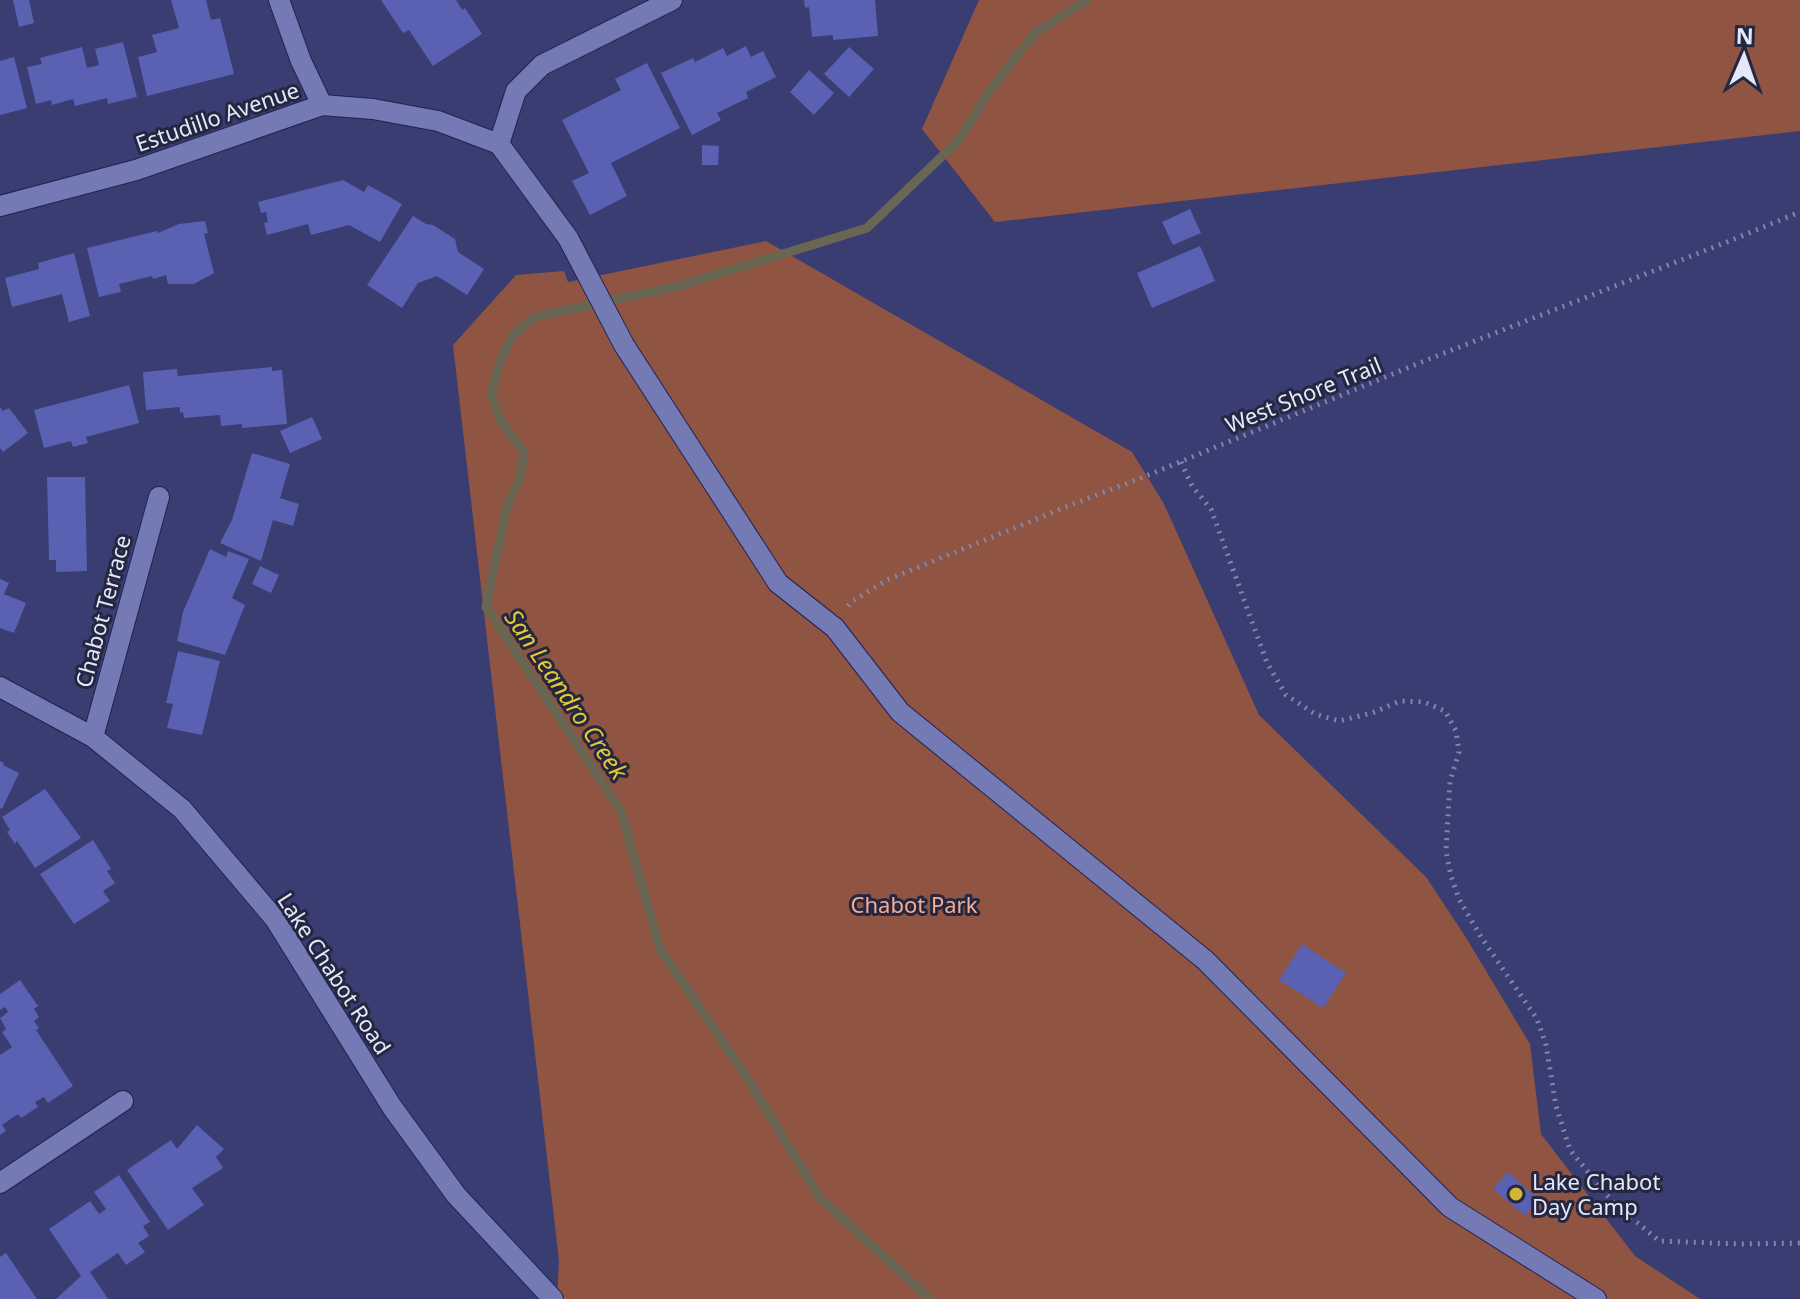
<svg xmlns="http://www.w3.org/2000/svg" width="1800" height="1299" font-family="'Noto Sans',sans-serif">
  <style>
    .green { fill: #905442 }
    .lines { fill: none; stroke-linecap: round; stroke-linejoin: round }
    .stream { stroke: #696653; stroke-width: 9 }
    .building { fill: #5a60b2 }
    .minor-casing { stroke: #212254; stroke-width: 22 }
    .path { stroke: #8286ac; stroke-width: 5; stroke-dasharray: 2 6; stroke-linecap: butt }
    .minor { stroke: #737ab4; stroke-width: 20 }
    .poi-dot { fill: #d0b736; stroke: #24273f; stroke-width: 3 }
    .labels { text-anchor: middle; dominant-baseline: central; stroke-width: 6; stroke-linejoin: round; paint-order: stroke }
    .street-label { font-size: 22px; fill: #e4e8fb; stroke: #24273f }
    .park-label { font-size: 22px; fill: #f6ab93; stroke: #24273f }
    .poi-label { font-size: 22px; fill: #e4e8fb; stroke: #24273f; text-anchor: start }
    .water-label { font-size: 24px; font-style: italic; fill: #e4c834; stroke: #24273f }
  </style>
  <rect width="100%" height="100%" fill="#393d71"/>
  <path class="green" d="M 979,0 L 1800,0 L 1800,131 L 995,222 L 922,129 Z
    M 766,241 L 1132,452 L 1164,504 L 1259,715 L 1426,877 L 1465,936 L 1530,1044 L 1541,1134 L 1635,1256 L 1700,1299 L 557,1299 L 559,1261 L 453,345 L 516,275 L 564,271 L 568,282 Z"/>
  <g class="lines">
    <path class="stream" d="M 930,1299 L 820,1198 L 745,1075 L 660,949 L 621,811 L 486,607 L 507,506 L 520,478 L 524,452 L 501,421 L 491,395 L 500,361 L 513,335 L 535,317 L 682,285 L 867,228 L 958,141 L 990,90 L 1035,33 L 1087,0"/>
  </g>
  <path class="building" d="M 13,0 L 29,0 L 34,23 L 19,27 Z
    M 171,0 L 206,0 L 211,20 L 220,18 L 234,74 L 147,96 L 138,57 L 157,52 L 152,35 L 179,28 Z
    M 381,0 L 456,0 L 462,10 L 465,8 L 482,34 L 433,66 L 409,30 L 403,33 Z
    M 804,0 L 875,0 L 878,36 L 833,40 L 833,35 L 812,37 L 809,7 L 805,8 Z
    M 123,42 L 137,97 L 108,104 L 107,98 L 75,106 L 73,99 L 52,105 L 51,100 L 36,104 L 27,67 L 42,64 L 40,58 L 82,47 L 87,68 L 99,65 L 95,49 Z
    M 746,46 L 751,57 L 763,51 L 776,77 L 746,92 L 748,98 L 717,113 L 721,120 L 692,135 L 661,73 L 693,58 L 695,62 L 723,48 L 727,56 Z
    M 849,47 L 874,69 L 849,97 L 824,74 Z
    M 14,57 L 27,108 L 0,115 L 0,61 Z
    M 647,63 L 680,128 L 611,163 L 627,196 L 590,215 L 572,181 L 589,173 L 562,120 L 621,90 L 615,79 Z
    M 809,70 L 834,93 L 814,115 L 790,92 Z
    M 702,145 L 719,146 L 718,165 L 702,165 Z
    M 343,180 L 364,192 L 368,185 L 402,204 L 380,242 L 349,225 L 311,235 L 308,224 L 267,235 L 264,223 L 268,222 L 266,212 L 261,213 L 258,202 Z
    M 1190,209 L 1201,233 L 1173,245 L 1162,222 Z
    M 413,216 L 426,224 L 433,225 L 455,239 L 458,252 L 484,269 L 467,295 L 437,276 L 418,283 L 402,308 L 367,285 Z
    M 205,221 L 208,233 L 204,234 L 214,273 L 194,284 L 168,284 L 166,275 L 153,279 L 152,276 L 119,284 L 121,292 L 99,297 L 87,248 L 157,231 L 158,233 L 179,224 Z
    M 1200,246 L 1215,281 L 1152,308 L 1137,273 Z
    M 74,253 L 90,316 L 69,322 L 62,294 L 12,307 L 5,278 L 39,269 L 38,263 Z
    M 272,367 L 272,371 L 282,370 L 287,424 L 242,428 L 242,424 L 221,426 L 220,415 L 184,418 L 183,412 L 180,413 L 180,407 L 146,410 L 143,372 L 177,369 L 178,376 Z
    M 129,385 L 139,423 L 86,437 L 88,443 L 73,447 L 71,441 L 44,448 L 34,410 Z
    M 0,407 L 3,411 L 9,408 L 28,433 L 3,452 L 0,448 Z
    M 312,417 L 322,439 L 290,453 L 280,431 Z
    M 252,453 L 290,464 L 280,498 L 299,504 L 293,526 L 273,520 L 261,561 L 220,543 L 232,520 Z
    M 47,477 L 85,477 L 87,571 L 56,572 L 56,560 L 49,560 Z
    M 210,549 L 226,557 L 228,551 L 249,559 L 232,598 L 245,605 L 225,655 L 177,641 L 183,612 Z
    M 260,566 L 279,575 L 271,593 L 252,584 Z
    M 0,579 L 9,583 L 4,594 L 26,603 L 14,633 L 0,628 Z
    M 178,651 L 220,661 L 202,735 L 167,728 L 173,704 L 166,703 Z
    M 0,761 L 4,763 L 3,765 L 19,773 L 2,809 L 0,808 Z
    M 45,789 L 81,838 L 35,868 L 17,841 L 15,844 L 7,832 L 10,830 L 2,817 Z
    M 93,840 L 111,869 L 107,871 L 115,883 L 103,891 L 110,901 L 74,924 L 40,874 Z
    M 1302,944 L 1346,973 L 1323,1008 L 1279,980 Z
    M 20,980 L 38,1006 L 34,1009 L 39,1017 L 34,1021 L 39,1028 L 36,1030 L 73,1086 L 48,1103 L 44,1097 L 35,1102 L 38,1107 L 21,1118 L 18,1114 L 2,1125 L 6,1131 L 0,1135 L 0,1055 L 12,1047 L 2,1032 L 6,1029 L 0,1018 L 8,1012 L 5,1007 L 0,1010 L 0,994 Z
    M 197,1125 L 224,1149 L 216,1157 L 223,1168 L 192,1188 L 204,1205 L 168,1230 L 127,1170 L 171,1140 L 177,1149 Z
    M 1508,1172 L 1539,1200 L 1525,1216 L 1493,1189 Z
    M 119,1175 L 150,1222 L 143,1226 L 149,1236 L 138,1243 L 145,1252 L 126,1265 L 118,1253 L 90,1272 L 108,1299 L 56,1299 L 81,1276 L 49,1229 L 90,1201 L 99,1214 L 106,1209 L 94,1192 Z
    M 6,1253 L 37,1299 L 0,1299 L 0,1257 Z"/>
  <g class="lines">
    <defs>
      <path id="minor" d="M 279,0 L 301,61 L 322,105
        M 499,144 L 516,91 L 542,65 L 672,0
        M 0,206 L 136,170 L 322,105 L 373,109 L 438,121 L 499,144 L 568,238 L 624,345 L 778,583 L 835,628 L 900,712 L 1205,960 L 1450,1207 L 1596,1299
        M 0,687 L 93,737 L 182,809 L 275,919 L 392,1107 L 456,1195 L 553,1299
        M 93,737 L 159,497
        M 0,1183 L 123,1101"/>
    </defs>
    <use href="#minor" class="minor-casing"/>
    <path class="path" d="M 1181,462 L 1192,486 L 1211,509 L 1267,663 L 1286,695 L 1315,714 L 1339,721 L 1372,713 L 1400,701 L 1424,702 L 1445,711 L 1456,731 L 1459,752 L 1450,781 L 1446,851 L 1451,876 L 1459,899 L 1481,937 L 1537,1019 L 1546,1045 L 1556,1106 L 1570,1150 L 1611,1200 L 1659,1241 L 1740,1244 L 1800,1243
      M 848,606 L 851,602 L 887,580 L 1073,504 L 1141,478 L 1429,359 L 1727,242 L 1800,212"/>
    <use href="#minor" class="minor"/>
  </g>
  <circle class="poi-dot" cx="1516" cy="1194" r="8"/>
  <g class="labels">
    <g class="street-label">
      <text transform="translate(217 116) rotate(-19)">Estudillo Avenue</text>
      <text transform="translate(1303 394) rotate(-22)">West Shore Trail</text>
      <text transform="translate(102 611) rotate(-75)">Chabot Terrace</text>
      <text transform="translate(335 973) rotate(57)">Lake Chabot Road</text>
    </g>
    <g class="park-label">
      <text x="914" y="904">Chabot Park</text>
    </g>
    <g class="poi-label">
      <text x="1532" y="1181">Lake Chabot<tspan x="1532" dy="25">Day Camp</tspan></text>
    </g>
    <g class="water-label">
      <text transform="translate(567 694) rotate(56)">San Leandro Creek</text>
    </g>
  </g>
  <g transform="translate(1744 56) rotate(2)" stroke="#24273f" stroke-width="6" paint-order="stroke">
  <path d="M0-6L14 30L0 20L-14 30Z" fill="#e4e8fb"/>
  <text y="-12" font-size="22" font-weight="bold" text-anchor="middle" fill="#e4e8fb">N</text>
  </g>
</svg>
